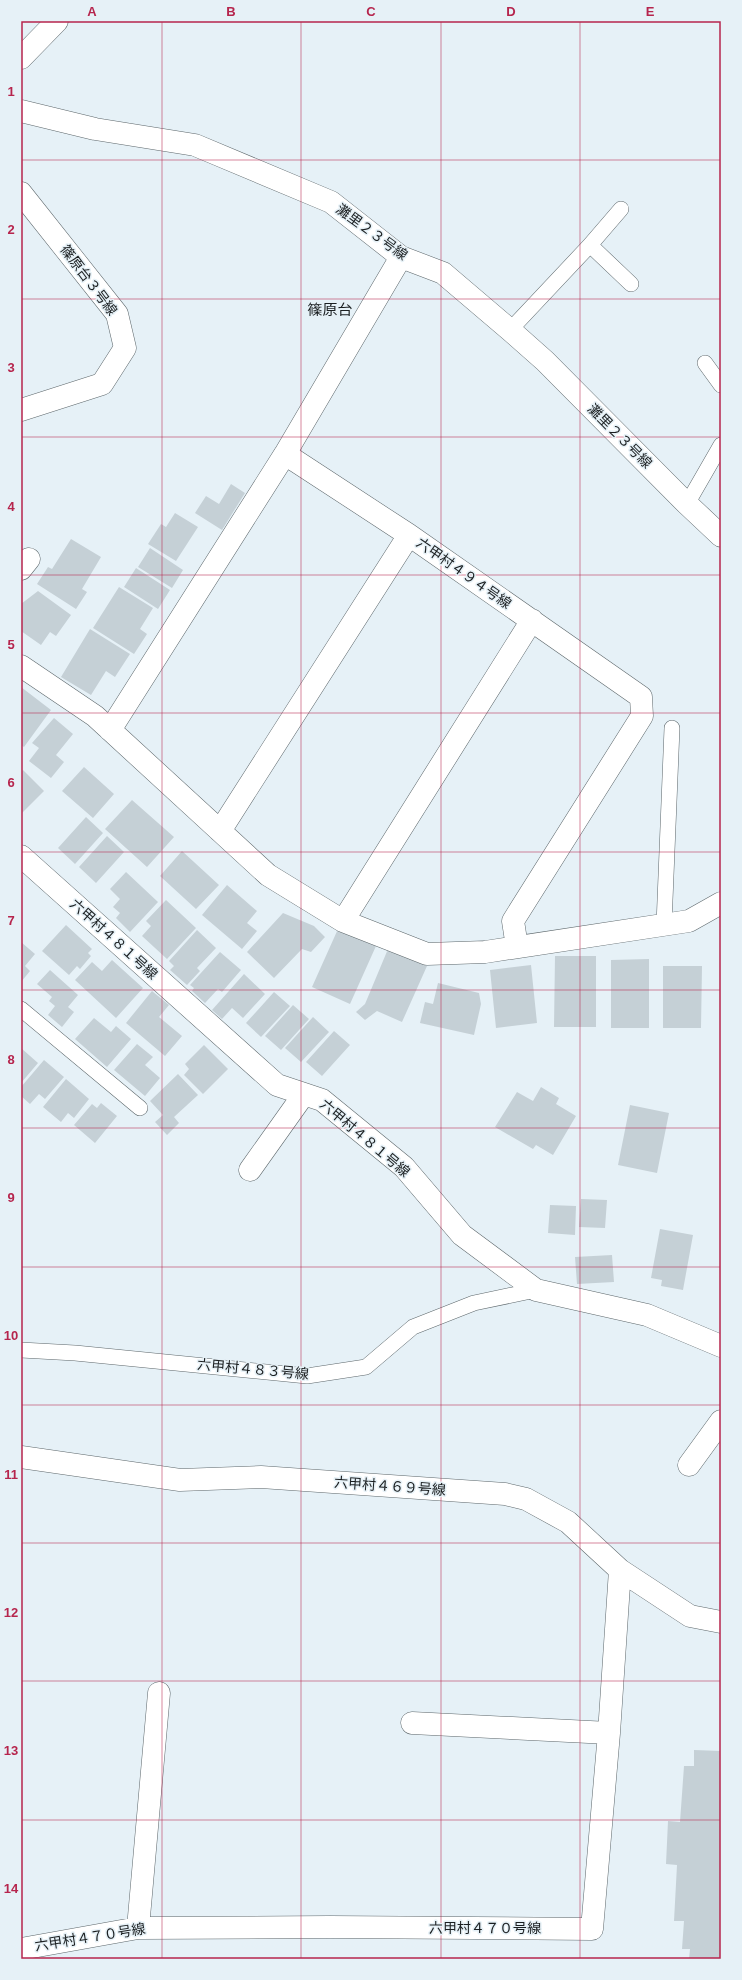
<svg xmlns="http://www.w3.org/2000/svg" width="742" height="1980" font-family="Helvetica,'Noto Sans JP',sans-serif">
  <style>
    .building { fill: #c5d0d6 }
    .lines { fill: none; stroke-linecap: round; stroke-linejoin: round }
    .service-casing { stroke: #5d676b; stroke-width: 16 }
    .minor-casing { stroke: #5d676b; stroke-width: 23 }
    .service { stroke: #fff; stroke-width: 15 }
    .minor { stroke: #fff; stroke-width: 22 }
    .grid { fill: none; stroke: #b6254d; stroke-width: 1; stroke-opacity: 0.55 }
    .labels { text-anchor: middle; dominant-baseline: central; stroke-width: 3; stroke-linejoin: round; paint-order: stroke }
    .street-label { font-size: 14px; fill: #1b1f21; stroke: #e6f1f7 }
    .neighbourhood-label { font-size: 15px; fill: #1b1f21; stroke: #e6f1f7 }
    .neatline { fill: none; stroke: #b6254d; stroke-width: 1.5 }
    .grid-label { font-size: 13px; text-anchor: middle; font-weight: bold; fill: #b6254d }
  </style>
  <rect width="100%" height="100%" fill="#e6f1f7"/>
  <path class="building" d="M 231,484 L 245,493 L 222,530 L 195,513 L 206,496 L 219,504 Z
    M 175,513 L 198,527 L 176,561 L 148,544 L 161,524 L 166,527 Z
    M 71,539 L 101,557 L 82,589 L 87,592 L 76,609 L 37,584 L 48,567 L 52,569 Z
    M 150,548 L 183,570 L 172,588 L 138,567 Z
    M 136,568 L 170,590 L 158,609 L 124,587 Z
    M 119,587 L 153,608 L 140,629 L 147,634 L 134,654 L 93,628 Z
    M 38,591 L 71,615 L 56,636 L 50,632 L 41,645 L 21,631 L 21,604 Z
    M 90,629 L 130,654 L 115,677 L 106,671 L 91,695 L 61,677 Z
    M 21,687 L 51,710 L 24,747 L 21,745 Z
    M 54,718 L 73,734 L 56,755 L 64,762 L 51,778 L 29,761 L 39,748 L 32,743 Z
    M 84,767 L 114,794 L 93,818 L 62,791 Z
    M 23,770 L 44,791 L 21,814 L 21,772 Z
    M 132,800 L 174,837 L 147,867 L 105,829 Z
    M 86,817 L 103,833 L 75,864 L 58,848 Z
    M 107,836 L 124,852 L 96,883 L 79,867 Z
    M 182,851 L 219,885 L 196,909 L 160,876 Z
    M 126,872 L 158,902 L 130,932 L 116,918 L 120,913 L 113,907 L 120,899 L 110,889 Z
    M 227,885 L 257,911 L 247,923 L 257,931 L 242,949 L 202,915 Z
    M 166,900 L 196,928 L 167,959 L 142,936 L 151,926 L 146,921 Z
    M 283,913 L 314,926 L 325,937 L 311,952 L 302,949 L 274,978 L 247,952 Z
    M 66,925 L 92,949 L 88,953 L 91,956 L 80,969 L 77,966 L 69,975 L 42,951 Z
    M 338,929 L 376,946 L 350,1004 L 312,987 Z
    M 197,930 L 216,948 L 197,968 L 200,971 L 187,985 L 170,970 L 174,966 L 169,961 Z
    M 21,942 L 35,954 L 25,966 L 30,971 L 21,982 Z
    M 388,949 L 427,966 L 402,1022 L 377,1011 L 365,1020 L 356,1012 L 365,1004 Z
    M 220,952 L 241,970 L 222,992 L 218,989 L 205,1003 L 192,991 L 194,988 L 190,985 Z
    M 555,956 L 596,956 L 596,1027 L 554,1027 Z
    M 649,959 L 649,1028 L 611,1028 L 611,960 Z
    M 112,960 L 143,988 L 116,1018 L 75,980 L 92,962 L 102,971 Z
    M 531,965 L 537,1023 L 496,1028 L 490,970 Z
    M 663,966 L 702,966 L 701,1028 L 663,1028 Z
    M 50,970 L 78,995 L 68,1007 L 74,1012 L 62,1027 L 48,1015 L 55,1006 L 49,1001 L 52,997 L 37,984 Z
    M 244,974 L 265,994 L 243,1018 L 232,1008 L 222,1019 L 212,1010 Z
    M 438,983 L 479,993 L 481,1004 L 474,1035 L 420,1023 L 425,1002 L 433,1004 Z
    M 152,991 L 169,1005 L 159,1017 L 182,1036 L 165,1056 L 126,1023 Z
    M 274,992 L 290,1006 L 261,1037 L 246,1023 Z
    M 293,1005 L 309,1019 L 281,1050 L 265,1036 Z
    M 313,1017 L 329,1032 L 301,1062 L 285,1048 Z
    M 94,1018 L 111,1032 L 116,1026 L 131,1039 L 107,1067 L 75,1039 Z
    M 334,1031 L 350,1045 L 322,1076 L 306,1062 Z
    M 137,1044 L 153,1057 L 145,1065 L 160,1078 L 145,1096 L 114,1070 Z
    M 204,1045 L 228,1069 L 203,1094 L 184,1075 L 189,1069 L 185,1064 Z
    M 21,1048 L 38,1063 L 21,1083 Z
    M 44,1060 L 64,1077 L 45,1099 L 39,1094 L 30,1104 L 21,1096 L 21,1087 Z
    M 178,1074 L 198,1095 L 174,1117 L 179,1123 L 167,1135 L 155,1122 L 163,1115 L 150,1101 Z
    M 66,1079 L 89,1099 L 74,1118 L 68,1113 L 61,1122 L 43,1107 Z
    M 541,1087 L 559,1098 L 556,1104 L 576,1116 L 553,1155 L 536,1145 L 533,1149 L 495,1127 L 517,1092 L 533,1101 Z
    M 101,1103 L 117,1116 L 95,1143 L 74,1125 L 92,1104 L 97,1108 Z
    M 630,1105 L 669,1113 L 657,1173 L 618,1165 Z
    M 581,1199 L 607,1200 L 605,1228 L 579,1227 Z
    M 550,1205 L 576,1206 L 575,1235 L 548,1233 Z
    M 660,1229 L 693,1235 L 683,1290 L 661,1286 L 662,1280 L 651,1278 Z
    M 612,1255 L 614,1282 L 577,1284 L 575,1257 Z
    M 694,1750 L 721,1751 L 721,1959 L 689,1959 L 690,1949 L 682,1949 L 684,1921 L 674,1921 L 677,1865 L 666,1864 L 668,1821 L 680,1822 L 684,1766 L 694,1766 Z"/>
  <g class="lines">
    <defs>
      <path id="service" d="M 590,245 L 621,209
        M 510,330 L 590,245 L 631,284
        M 705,363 L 721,385
        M 687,504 L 721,445
        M 664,925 L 672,728
        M 21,1009 L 140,1108
        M 21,1350 L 75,1353 L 307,1376 L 366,1367 L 413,1327 L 474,1303 L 536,1290"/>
      <path id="minor" d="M 21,58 L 57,21
        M 21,111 L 95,129 L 195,145 L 331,202 L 401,257 L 443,273 L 510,330 L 545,361 L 687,504 L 721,536
        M 21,193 L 117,314 L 125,348 L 102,384 L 21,410
        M 285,454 L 409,535 L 641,697 L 642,716 L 513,921 L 517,947
        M 21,569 L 29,559
        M 21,666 L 95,716 L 268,875 L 343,921 L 427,954 L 485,952 L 689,921 L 721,903
        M 110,730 L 285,454 L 401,257
        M 220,831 L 409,535
        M 21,856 L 277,1085 L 322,1100 L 404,1167 L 462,1235 L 536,1290 L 647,1315 L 721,1346
        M 343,921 L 532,620
        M 250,1170 L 304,1094
        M 21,1457 L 180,1480 L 261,1477 L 505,1494 L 526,1499 L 568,1522 L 620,1570 L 690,1616 L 721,1622
        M 689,1465 L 721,1421
        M 412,1723 L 609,1733
        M 138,1928 L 159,1693
        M 21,1949 L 138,1928 L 330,1927 L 592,1929 L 609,1733 L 620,1570"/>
    </defs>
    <use href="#service" class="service-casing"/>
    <use href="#minor" class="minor-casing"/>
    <use href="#service" class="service"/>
    <use href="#minor" class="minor"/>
  </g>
  <path class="grid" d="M 162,21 L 162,1959M 301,21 L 301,1959M 441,21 L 441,1959M 580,21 L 580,1959M 21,160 L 721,160M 21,299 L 721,299M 21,437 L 721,437M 21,575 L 721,575M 21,713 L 721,713M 21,852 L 721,852M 21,990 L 721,990M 21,1128 L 721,1128M 21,1267 L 721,1267M 21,1405 L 721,1405M 21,1543 L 721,1543M 21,1681 L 721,1681M 21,1820 L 721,1820"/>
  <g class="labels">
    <g class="street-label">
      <text transform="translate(372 232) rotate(36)">灘里２３号線</text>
      <text transform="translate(89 280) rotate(53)">篠原台３号線</text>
      <text transform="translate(620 436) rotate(45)">灘里２３号線</text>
      <text transform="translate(464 573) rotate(35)">六甲村４９４号線</text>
      <text transform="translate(114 939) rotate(42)">六甲村４８１号線</text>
      <text transform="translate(365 1138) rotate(40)">六甲村４８１号線</text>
      <text transform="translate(253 1369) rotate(5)">六甲村４８３号線</text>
      <text transform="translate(390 1486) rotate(4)">六甲村４６９号線</text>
      <text x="485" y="1928">六甲村４７０号線</text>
      <text transform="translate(90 1937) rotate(-9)">六甲村４７０号線</text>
    </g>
    <g class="neighbourhood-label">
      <text x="330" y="309">篠原台</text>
    </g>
  </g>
  <rect width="742" height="1980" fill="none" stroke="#e6f1f7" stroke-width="44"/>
  <rect x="22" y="22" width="698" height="1936" class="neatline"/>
  <g class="grid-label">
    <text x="92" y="16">A</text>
    <text x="231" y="16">B</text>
    <text x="371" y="16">C</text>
    <text x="511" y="16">D</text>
    <text x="650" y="16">E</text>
    <text x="11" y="96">1</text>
    <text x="11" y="234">2</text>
    <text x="11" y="372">3</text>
    <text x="11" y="511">4</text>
    <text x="11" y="649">5</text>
    <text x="11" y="787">6</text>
    <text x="11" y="925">7</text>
    <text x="11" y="1064">8</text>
    <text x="11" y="1202">9</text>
    <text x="11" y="1340">10</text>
    <text x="11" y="1479">11</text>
    <text x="11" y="1617">12</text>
    <text x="11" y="1755">13</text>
    <text x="11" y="1893">14</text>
  </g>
</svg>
